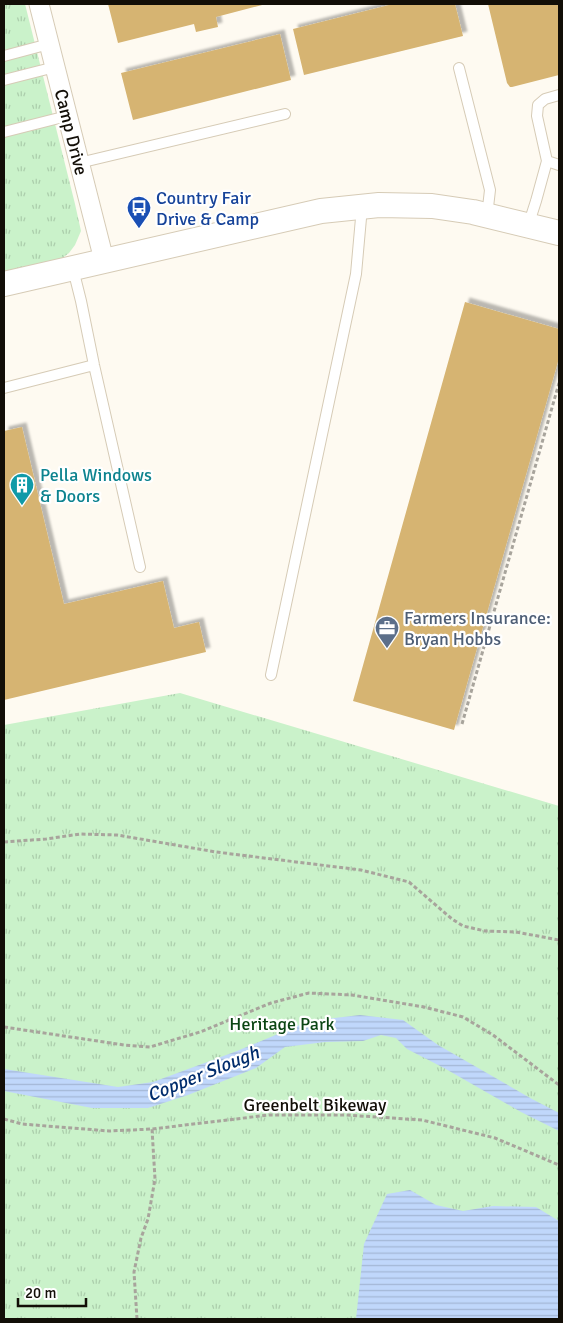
<svg xmlns="http://www.w3.org/2000/svg" width="563" height="1323" font-family="Signika,sans-serif">
  <style>
    .grass { fill: url(#grass-tufts) }
    .water { fill: url(#water-rules) }
    .building { fill: #d6b472; filter: url(#shadow) }
    .lines { fill: none; stroke-linecap: round; stroke-linejoin: round }
    .service-casing { stroke: #d6cbb6; stroke-width: 12 }
    .minor-casing { stroke: #d6cbb6; stroke-width: 21 }
    .tertiary-casing { stroke: #d6cbb6; stroke-width: 26 }
    .path { stroke: #a8a49c; stroke-width: 3; stroke-dasharray: 4 2.5; stroke-linecap: butt }
    .service { stroke: #fff; stroke-width: 10 }
    .minor { stroke: #fff; stroke-width: 19 }
    .tertiary { stroke: #fff; stroke-width: 24 }
    .labels { text-anchor: middle; dominant-baseline: central; stroke-width: 4.5; stroke-linejoin: round; paint-order: stroke }
    .street-label { font-size: 18px; fill: #120e07; stroke: #fff }
    .transit-label { font-size: 18px; fill: #164399; stroke: #fff; text-anchor: start }
    .culture-label { font-size: 18px; fill: #0d838f; stroke: #fff; text-anchor: start }
    .service-label { font-size: 18px; fill: #4e5e75; stroke: #fff; text-anchor: start }
    .park-label { font-size: 18px; fill: #0b4513; stroke: #fff }
    .water-label { font-size: 19px; font-style: italic; fill: #002c6c; stroke: #fff }
  </style>
  <defs>
    <pattern id="grass-tufts" width="24" height="20" patternUnits="userSpaceOnUse" patternTransform="scale(1.25)"><rect width="24" height="20" fill="#caf2ca"/><path d="M3 7l-1-3M5 7V3M7 7l1-3M15 17l-1-3M17 17v-4M19 17l1-3" fill="none" stroke="#acceac"/></pattern>
    <pattern id="water-rules" width="6" height="5" patternUnits="userSpaceOnUse" patternTransform="scale(1.25)"><rect width="6" height="5" fill="#c0d7fb"/><path d="M0 2.5h6" fill="none" stroke="#a4b7d6"/></pattern>
    <filter id="shadow"><feDropShadow dx="4.5" dy="-4.5" stdDeviation="1" flood-color="#0004"/></filter>
  </defs>
  <rect width="100%" height="100%" fill="#fefaf1"/>
  <path class="grass" d="M 4,4 L 25,4 L 75,204 L 81,231 L 75,245 L 69,253 L 61,259 L 4,272 Z
    M 180,693 L 559,806 L 559,1319 L 4,1319 L 4,725 Z"/>
  <path class="water" d="M 360,1015 L 403,1020 L 438,1045 L 532,1099 L 559,1113 L 559,1131 L 521,1112 L 444,1068 L 407,1049 L 396,1038 L 381,1035 L 363,1041 L 325,1042 L 285,1047 L 256,1068 L 188,1095 L 148,1108 L 92,1108 L 4,1091 L 4,1069 L 118,1087 L 153,1082 L 237,1051 L 309,1021 Z
    M 410,1190 L 436,1205 L 463,1211 L 493,1206 L 536,1207 L 559,1221 L 559,1319 L 356,1319 L 364,1244 L 387,1194 Z"/>
  <path class="building" d="M 108,4 L 266,4 L 216,17 L 218,27 L 196,32 L 194,24 L 118,43 Z
    M 393,4 L 455,4 L 463,36 L 304,75 L 293,29 Z
    M 488,4 L 559,4 L 559,75 L 512,87 L 510,87 L 507,83 Z
    M 280,34 L 291,80 L 133,120 L 121,73 Z
    M 465,302 L 559,329 L 559,358 L 454,730 L 353,701 Z
    M 22,427 L 64,604 L 163,581 L 174,628 L 199,622 L 206,652 L 4,700 L 4,431 Z"/>
  <g class="lines">
    <defs>
      <path id="service" d="M 4,56 L 49,44
        M 459,68 L 490,190 L 487,216
        M 4,80 L 55,67
        M 559,95 L 545,99 L 538,105 L 537,116 L 547,161 L 559,165
        M 4,132 L 67,116
        M 79,163 L 285,114
        M 528,226 L 536,201 L 547,161
        M 73,269 L 81,301 L 94,365 L 140,567
        M 4,388 L 94,365
        M 271,675 L 356,274 L 362,207"/>
      <path id="minor" d="M 39,4 L 104,260"/>
      <path id="tertiary" d="M 4,284 L 321,211 L 379,205 L 432,206 L 473,212 L 559,233"/>
    </defs>
    <use href="#service" class="service-casing"/>
    <use href="#minor" class="minor-casing"/>
    <use href="#tertiary" class="tertiary-casing"/>
    <path class="path" d="M 462,724 L 559,383
      M 4,842 L 46,839 L 80,834 L 117,835 L 216,852 L 361,870 L 409,882 L 452,919 L 463,926 L 485,931 L 516,932 L 559,940
      M 4,1027 L 124,1045 L 150,1047 L 200,1032 L 271,1003 L 309,993 L 352,995 L 424,1007 L 463,1017 L 493,1035 L 559,1085
      M 4,1119 L 22,1124 L 109,1131 L 152,1129 L 269,1115 L 346,1115 L 422,1120 L 495,1138 L 559,1165
      M 137,1319 L 134,1272 L 141,1238 L 148,1219 L 155,1179 L 152,1129"/>
    <use href="#service" class="service"/>
    <use href="#minor" class="minor"/>
    <use href="#tertiary" class="tertiary"/>
  </g>
  <defs>
    <symbol id="bus-pin" viewBox="-11 -11 22 30"><path d="M0 17L-7.5 6A9.5 9.5 0 1 1 7.5 6Z" fill="#1a4fb4" stroke="#fff"/><path d="M-5-6H5V4H4V6H2V4H-2V6H-4V4H-5ZM-3.5-4V0h7V-4ZM-3.5 1.2v1.5H-2V1.2ZM2 1.2v1.5H3.5V1.2Z" fill="#fff"/></symbol>
    <symbol id="building-pin" viewBox="-11 -11 22 30"><path d="M0 17L-7.5 6A9.5 9.5 0 1 1 7.5 6Z" fill="#0f9aa8" stroke="#fff"/><path d="M-4-6H4V6H1V3H-1V6H-4ZM-2.5-4.3h1.7v1.8h-1.7ZM.8-4.3h1.7v1.8H.8ZM-2.5-1h1.7V.8h-1.7ZM.8-1h1.7V.8H.8Z" fill="#fff"/></symbol>
    <symbol id="office-pin" viewBox="-11 -11 22 30"><path d="M0 17L-7.5 6A9.5 9.5 0 1 1 7.5 6Z" fill="#5c6f8a" stroke="#fff"/><path d="M-6-3h4V-5.5h4V-3h4V5H-6ZM-1-4.5V-3h2v-1.5ZM-6 0V1H6V0Z" fill="#fff"/></symbol>
  </defs>
  <g fill-rule="evenodd">
    <use href="#bus-pin" x="125" y="194" width="28" height="38"/>
    <use href="#building-pin" x="8" y="471" width="28" height="38"/>
    <use href="#office-pin" x="373" y="614" width="28" height="38"/>
  </g>
  <g class="labels">
    <g class="street-label">
      <text transform="translate(71 132) rotate(76)">Camp Drive</text>
      <text x="315" y="1105">Greenbelt Bikeway</text>
    </g>
    <g class="transit-label">
      <text x="156" y="198">Country Fair<tspan x="156" dy="21">Drive &amp; Camp</tspan></text>
    </g>
    <g class="culture-label">
      <text x="40" y="475">Pella Windows<tspan x="40" dy="21">&amp; Doors</tspan></text>
    </g>
    <g class="service-label">
      <text x="404" y="618">Farmers Insurance:<tspan x="404" dy="21">Bryan Hobbs</tspan></text>
    </g>
    <g class="park-label">
      <text x="282" y="1024">Heritage Park</text>
    </g>
    <g class="water-label">
      <text transform="translate(203 1074) rotate(-22)">Copper Slough</text>
    </g>
  </g>
  <rect width="563" height="1323" fill="none" stroke="#120e07" stroke-width="10"/>
  <path d="M18 1298v8h68v-8" fill="none" stroke="#120e07" stroke-width="2.5"/>
  <text x="25" y="1298" font-size="15" fill="#120e07" stroke="#ffffff" stroke-width="4" paint-order="stroke">20 m</text>
</svg>
